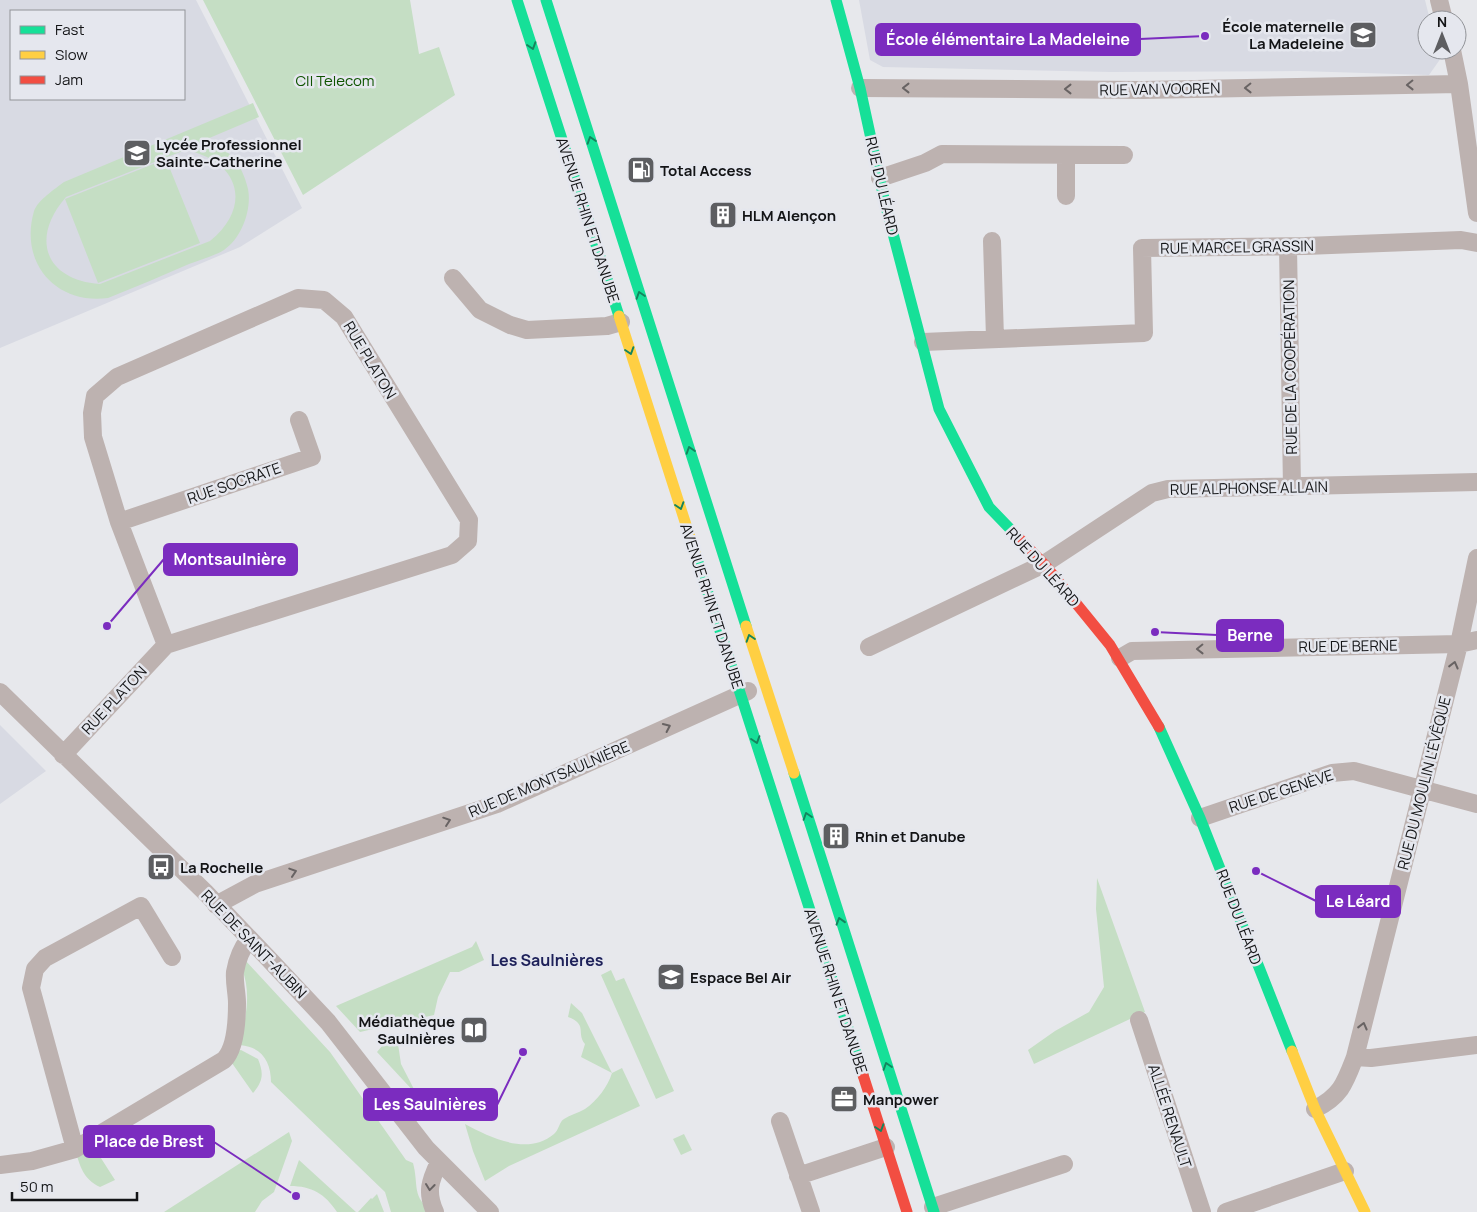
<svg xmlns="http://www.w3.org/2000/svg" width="1477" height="1212" font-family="Manrope,sans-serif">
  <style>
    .built { fill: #d8dae3; fill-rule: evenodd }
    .green { fill: #c5dec4; fill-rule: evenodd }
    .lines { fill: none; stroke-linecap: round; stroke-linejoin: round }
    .street { stroke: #bdb2b0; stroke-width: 18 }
    .fast { stroke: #16e098; stroke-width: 11 }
    .slow { stroke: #ffcf43; stroke-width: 11 }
    .jam { stroke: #f24e42; stroke-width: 11 }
    .oneway { stroke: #15845e }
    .oneway2 { stroke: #686363 }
    .labels { text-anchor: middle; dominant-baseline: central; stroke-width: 5; stroke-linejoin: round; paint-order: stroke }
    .poi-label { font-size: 15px; font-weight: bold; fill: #131416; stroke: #e5e7ee; text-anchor: start }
    .park-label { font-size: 15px; fill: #0e5400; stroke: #e5e7ee }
    .street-label { font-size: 15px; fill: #131416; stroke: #e5e7ee }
    .neighbourhood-label { font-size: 16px; font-weight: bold; fill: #1d2059; stroke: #e5e7ee }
    .leader { fill: none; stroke: #7b2cbf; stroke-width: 2 }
    .callout-dot { fill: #7b2cbf; stroke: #e5e7ee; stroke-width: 2 }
    .callout { fill: #7b2cbf; stroke: #7b2cbf; stroke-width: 2 }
    .callout-label { font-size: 16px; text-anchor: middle; font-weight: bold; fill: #fff }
  </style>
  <rect width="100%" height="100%" fill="#e7e8ec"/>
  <path class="built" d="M 0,0 L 196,0 L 302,208 L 240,247 L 0,348 ZM 11,11 L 184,11 L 184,99 L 11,99 Z
    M 859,0 L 1425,0 L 1430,20 L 1427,20 L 1427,50 L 1439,50 L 1441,58 L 1429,75 L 1300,71 L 1111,72 L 883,67 L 870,60 Z
    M 0,725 L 46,771 L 0,804 Z"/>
  <path class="green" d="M 203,0 L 410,0 L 419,54 L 439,47 L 455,95 L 303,195 Z
    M 253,103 L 259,117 L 207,139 C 229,150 242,163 248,189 C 252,209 242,238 224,250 C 214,256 200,260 189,264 C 162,276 135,287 108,298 C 56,305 19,263 34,211 C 38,200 55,189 64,182 ZM 185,150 C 238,160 254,205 210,241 L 100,284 C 45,280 30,238 66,197 Z
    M 166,159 L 200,243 L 98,283 L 65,199 Z
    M 1097,878 L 1145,1012 L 1034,1064 L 1028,1050 L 1055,1031 L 1089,1012 L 1104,987 L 1096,909 Z
    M 476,941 L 484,960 L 459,972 L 450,972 L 438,997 L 434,1015 L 360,1032 L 336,1006 L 472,947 Z
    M 245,960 L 330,1052 L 406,1160 L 413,1163 C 419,1185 411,1197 433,1212 L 391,1212 L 385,1192 L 271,1082 C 271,1062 262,1047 240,1045 C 245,1019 252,994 242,969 Z
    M 611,970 L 616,981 L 624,978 L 674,1091 L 656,1099 L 601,975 Z
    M 571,1003 L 582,1013 L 612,1073 L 622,1068 L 640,1106 L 509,1166 L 485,1181 L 473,1151 L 465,1124 C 491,1138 528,1156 554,1134 C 559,1130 559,1122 564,1119 C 570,1115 578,1113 585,1109 C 597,1101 608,1086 612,1073 L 581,1057 L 585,1044 C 576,1033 588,1024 568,1017 Z
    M 398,1044 L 401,1064 L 417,1095 L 377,1052 L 382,1046 Z
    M 241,1050 L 258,1059 C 264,1074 263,1081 253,1093 L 227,1056 L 233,1052 Z
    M 289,1132 L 292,1141 L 274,1192 L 262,1201 L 255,1212 L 164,1212 Z
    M 684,1134 L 692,1150 L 681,1155 L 673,1139 Z
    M 90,1141 L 115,1180 L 100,1187 C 83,1179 80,1166 75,1149 Z
    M 299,1160 L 356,1212 L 337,1212 C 325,1194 312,1186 290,1186 Z
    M 377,1194 L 384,1212 L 358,1212 L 371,1198 L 372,1199 Z"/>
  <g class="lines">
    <path class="street" d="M 1439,0 L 1444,20
      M 1452,50 L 1459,84 L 1477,213
      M 860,88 L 1143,90 L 1459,84
      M 880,178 L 925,163 L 942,154 L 1124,155
      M 1066,196 L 1066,155
      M 992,241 L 995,338
      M 1288,247 L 1292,487
      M 453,278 L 480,310 L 510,325 L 527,330 L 607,326 L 621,322
      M 923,342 L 1144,333 L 1142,248 L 1305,246 L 1461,240 L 1477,243
      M 119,522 L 312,457 L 299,420
      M 869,647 L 1044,564 L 1152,493 L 1168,489 L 1477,482
      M 1120,658 L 1132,651 L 1459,644 L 1477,640
      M 0,692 L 206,893 L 267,957 L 328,1022 L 426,1148 L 490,1212
      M 63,755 L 166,645 L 452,555 L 468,541 L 469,520 L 344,317 L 324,300 L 298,298 L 117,377 L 95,396 L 92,413 L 93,437 L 119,522 L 166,645
      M 1200,818 L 1332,773 L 1354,771 L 1477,804
      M 216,905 L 255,884 L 497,804 L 748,691
      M 1139,1020 L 1202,1212
      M 1355,1057 L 1371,1058 L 1477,1045
      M 1315,1109 C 1341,1096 1345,1083 1355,1057 L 1459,644 L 1477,558
      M 780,1121 L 811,1212
      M 75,1149 L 31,988 L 35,969 L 45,958 L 141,906 L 172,957
      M 0,1165 L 32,1161 L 75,1149 L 224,1060 C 236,1048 237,1019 237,1003 C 237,993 234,982 235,972 C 237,960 241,949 249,939
      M 798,1176 L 886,1147
      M 933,1207 L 1064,1164
      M 435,1212 C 426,1192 430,1181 439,1162
      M 1226,1212 L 1345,1171"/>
    <path class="fast" d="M 517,0 L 619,316
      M 546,0 L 746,626
      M 836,0 L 860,88 L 885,203 L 939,409 L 989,507 L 1015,534
      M 696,556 L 863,1075
      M 1159,727 L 1200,818 L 1292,1051
      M 794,773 L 934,1212"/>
    <path class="slow" d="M 619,316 L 696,556
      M 746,626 L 794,773
      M 1292,1051 L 1315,1109 L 1365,1212"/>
    <path class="jam" d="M 1015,534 L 1044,564 L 1110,645 L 1159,727
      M 863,1075 L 907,1212"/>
  </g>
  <defs><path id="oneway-chevron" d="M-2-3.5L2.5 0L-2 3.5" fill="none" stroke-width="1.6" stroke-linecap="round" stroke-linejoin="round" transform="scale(1.25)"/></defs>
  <g class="oneway">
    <use href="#oneway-chevron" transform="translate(532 46) rotate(72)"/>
    <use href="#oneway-chevron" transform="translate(591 140) rotate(-108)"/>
    <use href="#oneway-chevron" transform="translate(640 295) rotate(-108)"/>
    <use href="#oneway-chevron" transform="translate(630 351) rotate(72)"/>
    <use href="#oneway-chevron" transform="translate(690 450) rotate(-108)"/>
    <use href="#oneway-chevron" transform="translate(680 506) rotate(72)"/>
    <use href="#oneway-chevron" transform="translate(750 638) rotate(-108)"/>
    <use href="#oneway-chevron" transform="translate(756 740) rotate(72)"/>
    <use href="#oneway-chevron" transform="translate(807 816) rotate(-108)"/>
    <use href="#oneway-chevron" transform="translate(840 921) rotate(-107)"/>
    <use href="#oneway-chevron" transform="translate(887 1066) rotate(-108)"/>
    <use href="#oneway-chevron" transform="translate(880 1128) rotate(72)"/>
  </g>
  <g class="oneway2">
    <use href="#oneway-chevron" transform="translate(1410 85) rotate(179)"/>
    <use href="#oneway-chevron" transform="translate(906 88) rotate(-180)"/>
    <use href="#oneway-chevron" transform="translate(1248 88) rotate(179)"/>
    <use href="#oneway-chevron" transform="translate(1068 89) rotate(-180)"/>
    <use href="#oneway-chevron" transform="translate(1200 649) rotate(179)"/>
    <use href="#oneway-chevron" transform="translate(1454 665) rotate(-76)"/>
    <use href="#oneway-chevron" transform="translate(667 727) rotate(-25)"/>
    <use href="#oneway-chevron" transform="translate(447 821) rotate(-19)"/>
    <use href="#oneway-chevron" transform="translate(293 872) rotate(-18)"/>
    <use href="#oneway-chevron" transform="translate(1363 1026) rotate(-76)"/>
    <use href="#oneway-chevron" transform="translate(430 1187) rotate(97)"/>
  </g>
  <defs>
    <symbol id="school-square" viewBox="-11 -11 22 22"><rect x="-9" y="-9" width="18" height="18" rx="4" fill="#5d5e61" stroke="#e5e7ee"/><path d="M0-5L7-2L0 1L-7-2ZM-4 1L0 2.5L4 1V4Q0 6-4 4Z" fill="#fff"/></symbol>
    <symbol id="fuel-square" viewBox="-11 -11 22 22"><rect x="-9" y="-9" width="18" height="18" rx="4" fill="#5d5e61" stroke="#e5e7ee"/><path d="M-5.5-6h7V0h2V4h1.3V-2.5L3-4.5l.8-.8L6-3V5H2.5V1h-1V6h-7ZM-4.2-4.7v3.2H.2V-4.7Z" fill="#fff"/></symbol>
    <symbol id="building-square" viewBox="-11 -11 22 22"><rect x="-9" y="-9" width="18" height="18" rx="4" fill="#5d5e61" stroke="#e5e7ee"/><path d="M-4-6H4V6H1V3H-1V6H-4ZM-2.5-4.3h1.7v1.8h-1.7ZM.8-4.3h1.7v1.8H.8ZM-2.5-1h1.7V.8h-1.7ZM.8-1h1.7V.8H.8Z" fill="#fff"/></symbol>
    <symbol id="bus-square" viewBox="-11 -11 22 22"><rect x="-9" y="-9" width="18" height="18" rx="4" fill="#5d5e61" stroke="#e5e7ee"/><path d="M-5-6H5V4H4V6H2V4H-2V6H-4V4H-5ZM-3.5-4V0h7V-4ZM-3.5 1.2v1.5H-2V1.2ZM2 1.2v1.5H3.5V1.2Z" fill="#fff"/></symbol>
    <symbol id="library-square" viewBox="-11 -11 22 22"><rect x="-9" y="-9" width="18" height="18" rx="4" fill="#5d5e61" stroke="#e5e7ee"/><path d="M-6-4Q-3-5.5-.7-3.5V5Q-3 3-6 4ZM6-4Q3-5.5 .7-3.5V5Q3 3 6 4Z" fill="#fff"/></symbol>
    <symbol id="office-square" viewBox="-11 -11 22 22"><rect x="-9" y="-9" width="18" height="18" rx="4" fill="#5d5e61" stroke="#e5e7ee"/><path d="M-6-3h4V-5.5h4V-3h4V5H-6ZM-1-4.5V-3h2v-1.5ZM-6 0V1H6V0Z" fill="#fff"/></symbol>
  </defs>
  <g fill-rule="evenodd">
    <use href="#school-square" x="1347" y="19" width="32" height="32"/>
    <use href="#school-square" x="121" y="137" width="32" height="32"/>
    <use href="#fuel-square" x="625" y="154" width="32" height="32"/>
    <use href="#building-square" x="707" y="199" width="32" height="32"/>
    <use href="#building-square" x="820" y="820" width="32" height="32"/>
    <use href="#bus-square" x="145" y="851" width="32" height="32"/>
    <use href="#school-square" x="655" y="961" width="32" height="32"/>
    <use href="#library-square" x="458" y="1014" width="32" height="32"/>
    <use href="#office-square" x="828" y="1083" width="32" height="32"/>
  </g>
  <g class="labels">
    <g class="poi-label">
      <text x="1344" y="26" text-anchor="end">École maternelle<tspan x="1344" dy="17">La Madeleine</tspan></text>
      <text x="156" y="144">Lycée Professionnel<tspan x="156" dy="17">Sainte-Catherine</tspan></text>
      <text x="660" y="170">Total Access</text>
      <text x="742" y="215">HLM Alençon</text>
      <text x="855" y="836">Rhin et Danube</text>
      <text x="180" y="867">La Rochelle</text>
      <text x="690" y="977">Espace Bel Air</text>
      <text x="455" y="1021" text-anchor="end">Médiathèque<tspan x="455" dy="17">Saulnières</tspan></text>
      <text x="863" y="1099">Manpower</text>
    </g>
    <g class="park-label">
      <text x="335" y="80">CII Telecom</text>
    </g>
    <g class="street-label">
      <text transform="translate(1160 89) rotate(-1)">RUE VAN VOOREN</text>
      <text transform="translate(882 186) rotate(77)">RUE DU LÉARD</text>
      <text transform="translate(588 220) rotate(72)">AVENUE RHIN ET DANUBE</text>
      <text transform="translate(1237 247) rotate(-1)">RUE MARCEL GRASSIN</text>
      <text transform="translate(370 360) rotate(59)">RUE PLATON</text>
      <text transform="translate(1290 367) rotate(-91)">RUE DE LA COOPÉRATION</text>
      <text transform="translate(234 483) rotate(-19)">RUE SOCRATE</text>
      <text transform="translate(1249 488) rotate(-1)">RUE ALPHONSE ALLAIN</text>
      <text transform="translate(1043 567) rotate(48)">RUE DU LÉARD</text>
      <text transform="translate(712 606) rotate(72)">AVENUE RHIN ET DANUBE</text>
      <text transform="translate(1348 646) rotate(-1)">RUE DE BERNE</text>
      <text transform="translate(114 700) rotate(-47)">RUE PLATON</text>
      <text transform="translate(549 779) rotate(-23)">RUE DE MONTSAULNIÈRE</text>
      <text transform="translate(1424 783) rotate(-76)">RUE DU MOULIN L'ÉVÊQUE</text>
      <text transform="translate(1281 791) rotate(-18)">RUE DE GENÈVE</text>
      <text transform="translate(1239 917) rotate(69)">RUE DU LÉARD</text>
      <text transform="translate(254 944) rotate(46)">RUE DE SAINT-AUBIN</text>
      <text transform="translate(836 991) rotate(72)">AVENUE RHIN ET DANUBE</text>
      <text transform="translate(1170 1116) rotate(72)">ALLÉE RENAULT</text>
    </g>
    <g class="neighbourhood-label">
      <text x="547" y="960">Les Saulnières</text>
    </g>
  </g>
  <path class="leader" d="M1205 36L1140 39M107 626L164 559M1155 632L1217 635M1256 871L1316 901M523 1052L497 1105M296 1196L214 1142"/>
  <g class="callout-dot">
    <circle cx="1205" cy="36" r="5"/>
    <circle cx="107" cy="626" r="5"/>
    <circle cx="1155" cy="632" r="5"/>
    <circle cx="1256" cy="871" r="5"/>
    <circle cx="523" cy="1052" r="5"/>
    <circle cx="296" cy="1196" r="5"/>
  </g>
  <g class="callout">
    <rect x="876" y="24" width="264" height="31" rx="5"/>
    <rect x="164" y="544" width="133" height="31" rx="5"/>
    <rect x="1217" y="620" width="66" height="31" rx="5"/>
    <rect x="1316" y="886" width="84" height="31" rx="5"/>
    <rect x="364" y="1089" width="133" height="31" rx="5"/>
    <rect x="84" y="1126" width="130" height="31" rx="5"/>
  </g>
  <g class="callout-label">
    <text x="1008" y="45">École élémentaire La Madeleine</text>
    <text x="230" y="565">Montsaulnière</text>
    <text x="1250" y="641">Berne</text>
    <text x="1358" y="907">Le Léard</text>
    <text x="430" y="1110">Les Saulnières</text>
    <text x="149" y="1147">Place de Brest</text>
  </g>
  <rect x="10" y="10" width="175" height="90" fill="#e5e7ee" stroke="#919398"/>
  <rect x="20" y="26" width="25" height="8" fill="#16e098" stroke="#919398"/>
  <text x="55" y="35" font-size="15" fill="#131416">Fast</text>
  <rect x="20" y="51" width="25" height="8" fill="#ffcf43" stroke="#919398"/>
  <text x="55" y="60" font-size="15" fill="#131416">Slow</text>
  <rect x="20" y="76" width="25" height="8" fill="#f24e42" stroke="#919398"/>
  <text x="55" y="85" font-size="15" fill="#131416">Jam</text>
  <g transform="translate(1442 35)"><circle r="24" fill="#e5e7ee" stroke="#919398"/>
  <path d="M0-4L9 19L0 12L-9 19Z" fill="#5d5e61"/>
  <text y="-8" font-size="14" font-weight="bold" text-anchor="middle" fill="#131416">N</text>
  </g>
  <path d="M12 1192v8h125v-8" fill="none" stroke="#131416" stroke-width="2.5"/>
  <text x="20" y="1192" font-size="15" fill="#131416" stroke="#e5e7ee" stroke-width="4" paint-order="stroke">50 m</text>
</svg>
